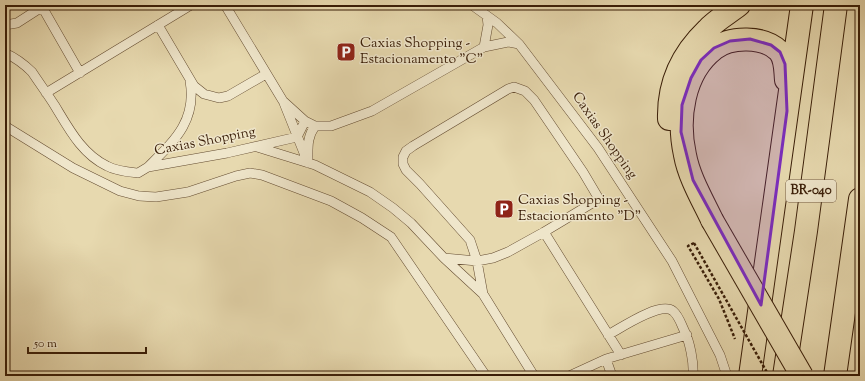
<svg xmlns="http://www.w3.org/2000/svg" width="865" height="381" font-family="'Sorts Mill Goudy',serif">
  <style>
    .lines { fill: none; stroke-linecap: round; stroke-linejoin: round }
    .lane-casing { stroke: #644c31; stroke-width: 10 }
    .highway-casing { stroke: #391d07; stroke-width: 24 }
    .path { stroke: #391d07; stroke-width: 2.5; stroke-dasharray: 3 2; stroke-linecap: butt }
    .lane { stroke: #efe6cb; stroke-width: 9 }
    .highway { stroke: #e7d9af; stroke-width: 22 }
    .highway-bridge-casing { stroke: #391d07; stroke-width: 24; stroke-linecap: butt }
    .path-bridge { stroke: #391d07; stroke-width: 2.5; stroke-dasharray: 3 2; stroke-linecap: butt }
    .highway-bridge { stroke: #e7d9af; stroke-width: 22 }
    .marked { fill: #7b2cbf; fill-opacity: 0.2; stroke: #7b2cbf; stroke-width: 3; stroke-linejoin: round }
    .labels { text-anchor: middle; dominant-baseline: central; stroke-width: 3; stroke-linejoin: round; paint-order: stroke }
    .shield { fill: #efe6cb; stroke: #705942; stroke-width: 1 }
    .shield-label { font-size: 13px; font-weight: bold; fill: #391d07 }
    .poi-label { font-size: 14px; fill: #391d07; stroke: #efe6cb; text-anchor: start }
    .street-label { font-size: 14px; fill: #391d07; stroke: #efe6cb }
  </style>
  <rect width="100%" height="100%" fill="#e7d9af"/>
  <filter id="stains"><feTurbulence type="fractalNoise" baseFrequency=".005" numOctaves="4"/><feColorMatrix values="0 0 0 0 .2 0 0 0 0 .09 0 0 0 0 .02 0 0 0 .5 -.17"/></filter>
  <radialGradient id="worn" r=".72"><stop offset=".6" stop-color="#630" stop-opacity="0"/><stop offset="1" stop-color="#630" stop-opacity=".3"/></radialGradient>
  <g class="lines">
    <defs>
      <path id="lane" d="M 41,5 L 80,73
        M 225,5 L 283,101 L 305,121 L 315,126 L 331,126 L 372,111 L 484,47 L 508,42 L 519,44
        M 472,5 L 497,23 L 519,44 L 598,148 L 672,261 L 720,355 L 727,376
        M 5,25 L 17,23 L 45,5
        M 158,25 L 194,86 L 204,94 L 219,98 L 228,96 L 266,74
        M 484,47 L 488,25 L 487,16
        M 5,53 C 16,58 24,64 32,72 C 40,84 48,95 55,106 C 69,129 82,154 107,166 C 116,171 128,172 138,173 L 148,167 L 227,153 L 297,137 L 305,121
        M 46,93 L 191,5
        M 284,103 L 308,163
        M 5,126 L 73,168 L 120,191 L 139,196 L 156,197 L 188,192 L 236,176 L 250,173 L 262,175 L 331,201 L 362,218 L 391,237 L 486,376
        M 257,147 L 315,165 L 370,192 L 393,208 L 411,223 L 444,258 L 483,294 L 534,376
        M 308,160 C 308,147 307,137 315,126
        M 148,167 C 174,141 197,121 190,81
        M 544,232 L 621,355
        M 444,258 L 477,261 L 493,258 L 508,252 L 544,232 L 599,199 L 583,172 L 534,100 L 525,91 L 514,87 L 508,89 L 413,146 L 406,151 L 403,157 L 403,164 L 406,170 L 420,184 L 470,240 L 477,261 L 483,294
        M 608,335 C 621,328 660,301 673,311 C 679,316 681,324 684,330 C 690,342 694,363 693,376
        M 606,359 L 612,376
        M 569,376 L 606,359 L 687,335"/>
      <path id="highway" d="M 669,119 C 668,83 682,54 707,30 C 716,20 729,13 739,5
        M 712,220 C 702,199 689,177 685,155 C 677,119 683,73 714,49 C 730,36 764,36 779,51 C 786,59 785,70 786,80
        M 750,376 L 802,5
        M 784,376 L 806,231 L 836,5
        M 835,376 L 860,199"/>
    </defs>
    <use href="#lane" class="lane-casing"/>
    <use href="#highway" class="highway-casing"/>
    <path class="path" d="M 694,243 L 688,246 L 719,299 L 735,339"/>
    <use href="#lane" class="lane"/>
    <use href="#highway" class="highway"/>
    <defs>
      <path id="highway-bridge" d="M 712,220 L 802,376"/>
    </defs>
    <use href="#highway-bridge" class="highway-bridge-casing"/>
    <path class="path-bridge" d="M 694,243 L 769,376"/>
    <use href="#highway-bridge" class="highway-bridge"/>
  </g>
  <path class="marked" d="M 750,39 L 771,45 L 780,52 L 785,64 L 787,111 L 761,305 L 693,180 L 681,132 L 682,105 L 691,78 L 701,60 L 714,48 L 730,41 Z"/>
  <defs>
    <symbol id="parking-square" viewBox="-11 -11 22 22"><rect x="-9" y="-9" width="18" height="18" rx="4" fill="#8f2418" stroke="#efe6cb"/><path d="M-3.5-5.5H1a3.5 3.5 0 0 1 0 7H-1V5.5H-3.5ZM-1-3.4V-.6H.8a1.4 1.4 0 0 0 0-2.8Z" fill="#fff"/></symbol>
  </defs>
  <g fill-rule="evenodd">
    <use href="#parking-square" x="335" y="41" width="22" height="22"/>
    <use href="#parking-square" x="493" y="198" width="22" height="22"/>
  </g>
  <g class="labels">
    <rect class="shield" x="786" y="180" width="50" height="22" rx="3"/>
    <g class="shield-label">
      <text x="811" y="191">BR-040</text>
    </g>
    <g class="poi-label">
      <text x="360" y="44">Caxias Shopping -<tspan x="360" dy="16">Estacionamento "C"</tspan></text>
      <text x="518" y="201">Caxias Shopping -<tspan x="518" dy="16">Estacionamento "D"</tspan></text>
    </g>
    <g class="street-label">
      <text transform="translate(604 136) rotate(55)">Caxias Shopping</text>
      <text transform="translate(205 142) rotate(-11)">Caxias Shopping</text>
    </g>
  </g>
  <rect width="865" height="381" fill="none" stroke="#e7d9af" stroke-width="20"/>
  <rect x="6" y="6" width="853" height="369" fill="none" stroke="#391d07" stroke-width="2"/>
  <rect x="10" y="10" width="845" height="361" fill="none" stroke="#391d07"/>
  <path d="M28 347v6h118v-6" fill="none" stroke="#391d07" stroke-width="2"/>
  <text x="34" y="347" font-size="12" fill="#391d07" stroke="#efe6cb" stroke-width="3" paint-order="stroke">50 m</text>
  <rect width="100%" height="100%" filter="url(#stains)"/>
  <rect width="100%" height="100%" fill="url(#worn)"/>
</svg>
